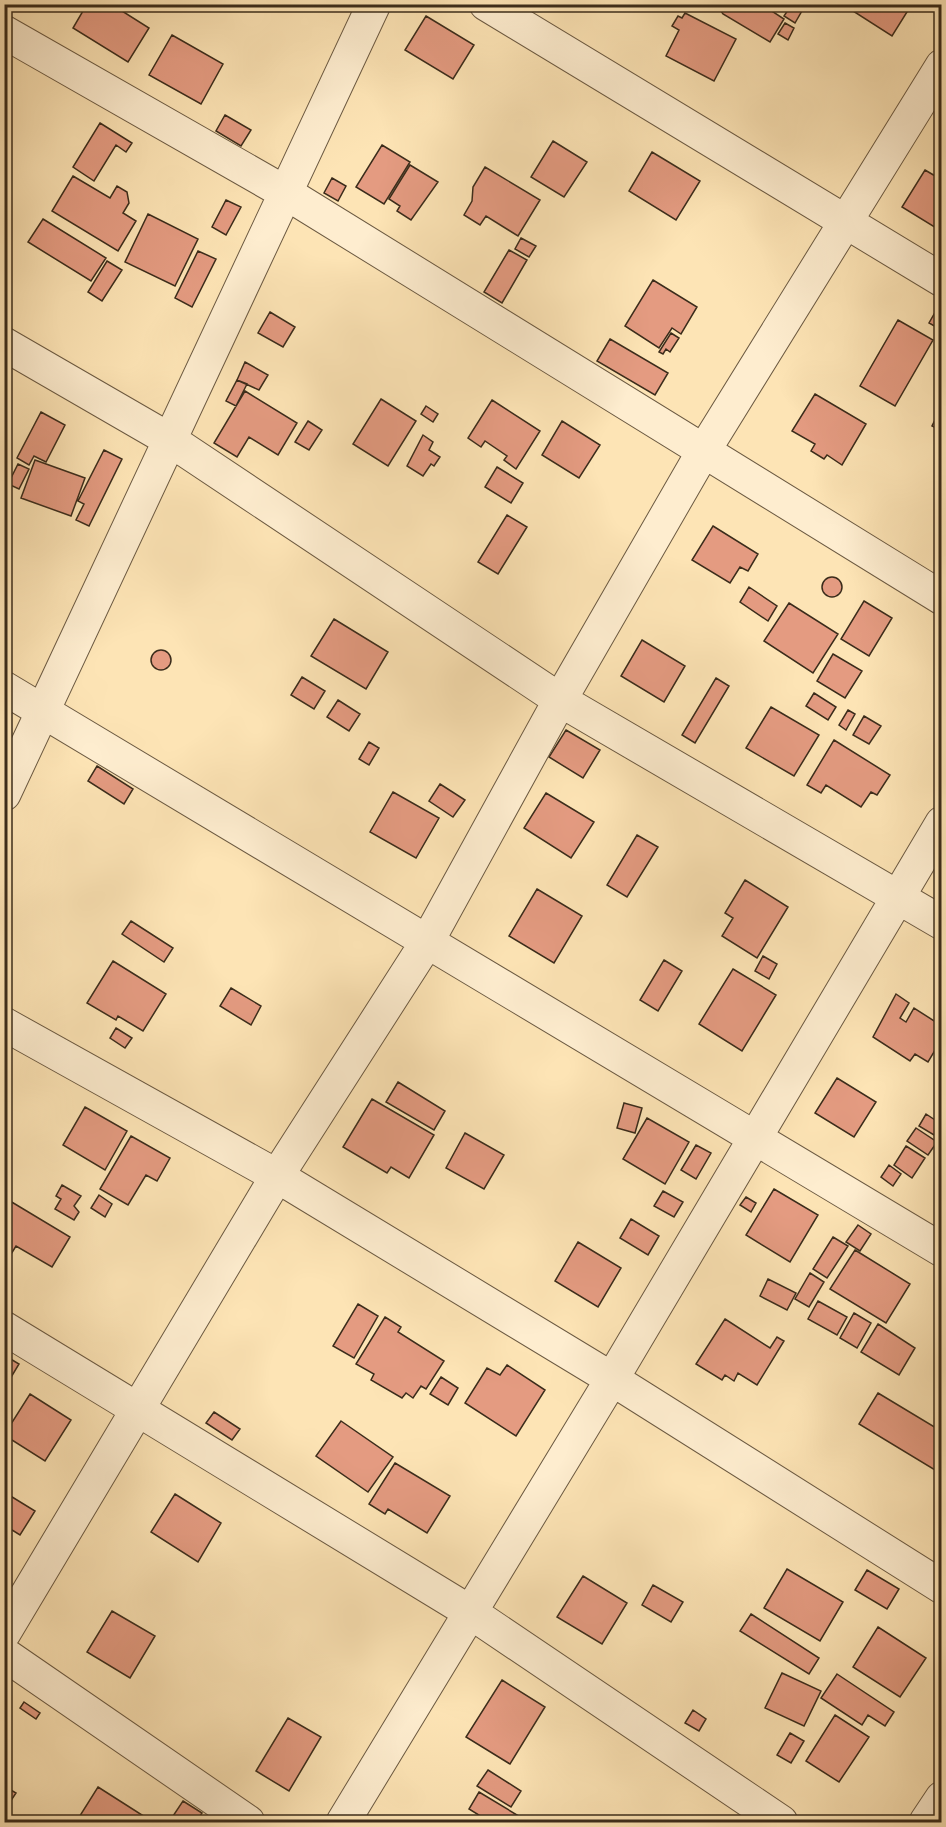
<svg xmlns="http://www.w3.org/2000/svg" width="946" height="1827" font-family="'IM FELL English',serif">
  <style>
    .building { fill: #e49b81; stroke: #3b2c1b; stroke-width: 1.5 }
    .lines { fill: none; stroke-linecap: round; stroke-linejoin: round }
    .minor-casing { stroke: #6c5a42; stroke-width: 35 }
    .minor { stroke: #feedcf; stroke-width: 33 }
  </style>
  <rect width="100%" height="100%" fill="#fde4b5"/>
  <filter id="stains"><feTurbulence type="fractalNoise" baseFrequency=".00333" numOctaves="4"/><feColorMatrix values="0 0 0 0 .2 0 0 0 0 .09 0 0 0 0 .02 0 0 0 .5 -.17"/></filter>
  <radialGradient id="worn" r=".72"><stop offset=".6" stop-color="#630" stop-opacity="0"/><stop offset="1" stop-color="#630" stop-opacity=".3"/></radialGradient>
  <path class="building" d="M 87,4 L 111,4 L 149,28 L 128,62 L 73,28 Z
    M 720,4 L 761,4 L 784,19 L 770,42 L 723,14 L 718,7 Z
    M 792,4 L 803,9 L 795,23 L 784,16 Z
    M 842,4 L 912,4 L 892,36 Z
    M 685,13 L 736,39 L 714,81 L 666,56 L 679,30 L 672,26 L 678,16 L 682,18 Z
    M 426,16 L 474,45 L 453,79 L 405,50 Z
    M 785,23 L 794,28 L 788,40 L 778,34 Z
    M 172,35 L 223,64 L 201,104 L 149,75 Z
    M 225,115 L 251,130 L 241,146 L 216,131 Z
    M 100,123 L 132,143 L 126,152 L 116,145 L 94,181 L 73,167 Z
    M 553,141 L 587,162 L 564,197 L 531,177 Z
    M 382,145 L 410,162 L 384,204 L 356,187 Z
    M 652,152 L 700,181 L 676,220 L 629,191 Z
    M 410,165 L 438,182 L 411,220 L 397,211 L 400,206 L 389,199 Z
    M 485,167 L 540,200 L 518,236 L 486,216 L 480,225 L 464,215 L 472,201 L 473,187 Z
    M 925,170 L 942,180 L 941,231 L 902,207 Z
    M 73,176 L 110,198 L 117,186 L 127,192 L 129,203 L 123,213 L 136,221 L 118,251 L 52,211 Z
    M 332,178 L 346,186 L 338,201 L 324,193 Z
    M 226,200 L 241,207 L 226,235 L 212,227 Z
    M 148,214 L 198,239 L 175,286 L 125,262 Z
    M 43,219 L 106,258 L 91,281 L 28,242 Z
    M 521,238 L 536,246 L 529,257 L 515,249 Z
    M 509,250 L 527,260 L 502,303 L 484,292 Z
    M 198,251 L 216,259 L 192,307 L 175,298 Z
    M 107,261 L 122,270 L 102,301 L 88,292 Z
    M 653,280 L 697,307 L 681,334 L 672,328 L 659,348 L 625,326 Z
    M 937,309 L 942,312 L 938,328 L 929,323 Z
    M 270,312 L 295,327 L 283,347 L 258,333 Z
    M 898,320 L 933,340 L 895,406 L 860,386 Z
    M 671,333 L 679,338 L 670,352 L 666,349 L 663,354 L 659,352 Z
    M 610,339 L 668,373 L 655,395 L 597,361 Z
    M 245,362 L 268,375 L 259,390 L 237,380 Z
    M 237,380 L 247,384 L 236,406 L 226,401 Z
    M 245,391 L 297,423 L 278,455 L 249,437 L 237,457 L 214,443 Z
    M 815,394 L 866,424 L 842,465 L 827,455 L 824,459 L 811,451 L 815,444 L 792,431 Z
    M 381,399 L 416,421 L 388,466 L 353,444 Z
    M 492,400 L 540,431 L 516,469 L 504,460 L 507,456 L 485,441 L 481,447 L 468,438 Z
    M 426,406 L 438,414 L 433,422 L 421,414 Z
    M 941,408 L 942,408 L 942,431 L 932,426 Z
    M 41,412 L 65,425 L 46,462 L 34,456 L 29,465 L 17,458 Z
    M 308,421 L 322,430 L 309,450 L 295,442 Z
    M 562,421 L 600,445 L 579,478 L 542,455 Z
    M 423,435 L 433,442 L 429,450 L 440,457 L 434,466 L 431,464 L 423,476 L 407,466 Z
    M 104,450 L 122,459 L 89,526 L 76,520 L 84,504 L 78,501 Z
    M 35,460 L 85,478 L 71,516 L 21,498 Z
    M 18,464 L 29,469 L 19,489 L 8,484 Z
    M 497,467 L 523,483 L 511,503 L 485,487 Z
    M 507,515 L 527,527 L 498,574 L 478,562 Z
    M 713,526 L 758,554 L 748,571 L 740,567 L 730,583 L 692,560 Z
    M822 587a10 10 0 1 1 20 0a10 10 0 1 1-20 0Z
    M 749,587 L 777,606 L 768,621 L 740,602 Z
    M 864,601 L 892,618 L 869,656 L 841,639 Z
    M 789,603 L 838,634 L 813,673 L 764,641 Z
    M 334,619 L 388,652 L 366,689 L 311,656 Z
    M 642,640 L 685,666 L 664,702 L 621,676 Z
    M151 660a10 10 0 1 1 20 0a10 10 0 1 1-20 0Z
    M 833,654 L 862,671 L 845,698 L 817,681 Z
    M 302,677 L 325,691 L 314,709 L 291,695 Z
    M 716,678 L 729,686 L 695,743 L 682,735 Z
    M 814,693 L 836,707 L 828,720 L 806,706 Z
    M 338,700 L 360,714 L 349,731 L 327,717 Z
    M 771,707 L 819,735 L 794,776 L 746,748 Z
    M 848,710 L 855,714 L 846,730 L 839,725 Z
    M 864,716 L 881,726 L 869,744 L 853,735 Z
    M 566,730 L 600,750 L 583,778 L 549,757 Z
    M 834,740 L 890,775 L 877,795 L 871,792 L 861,807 L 826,785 L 821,793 L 807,785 Z
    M 369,742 L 379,748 L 369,765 L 359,759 Z
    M 97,766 L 133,789 L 124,804 L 88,781 Z
    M 440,784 L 465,800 L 453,817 L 429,801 Z
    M 393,792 L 439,818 L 416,858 L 370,832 Z
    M 546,793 L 594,822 L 571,858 L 524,828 Z
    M 637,835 L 658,847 L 627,897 L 607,885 Z
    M 745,880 L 788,907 L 757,958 L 722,936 L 733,918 L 725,913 Z
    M 537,889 L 582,916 L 554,963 L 509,936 Z
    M 131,921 L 173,948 L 164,962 L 122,934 Z
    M 763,956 L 777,964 L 769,979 L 755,971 Z
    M 664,960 L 682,971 L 658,1011 L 640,1000 Z
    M 113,961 L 166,994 L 143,1031 L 118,1016 L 116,1020 L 87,1003 Z
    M 733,969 L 776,995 L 742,1051 L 699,1024 Z
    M 231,988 L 261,1006 L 251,1025 L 220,1006 Z
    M 896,994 L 909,1003 L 900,1018 L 906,1022 L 914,1008 L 942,1026 L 935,1038 L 940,1042 L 928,1062 L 915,1054 L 910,1061 L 873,1037 Z
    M 116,1028 L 132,1038 L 125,1048 L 110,1038 Z
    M 837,1078 L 876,1102 L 854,1137 L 815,1113 Z
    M 398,1082 L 445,1111 L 434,1130 L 386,1102 Z
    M 372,1099 L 434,1135 L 409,1178 L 391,1167 L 387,1173 L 343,1147 Z
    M 624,1103 L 642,1108 L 635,1133 L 617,1128 Z
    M 85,1107 L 127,1131 L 105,1170 L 63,1145 Z
    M 926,1114 L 941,1124 L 934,1135 L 919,1126 Z
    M 647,1118 L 689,1142 L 665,1184 L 623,1159 Z
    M 916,1128 L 937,1142 L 928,1155 L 907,1141 Z
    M 465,1133 L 504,1155 L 484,1189 L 446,1168 Z
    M 131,1136 L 170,1158 L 157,1181 L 146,1175 L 128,1205 L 100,1189 Z
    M 696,1145 L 711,1153 L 696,1179 L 681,1170 Z
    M 906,1146 L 925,1158 L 912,1178 L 894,1165 Z
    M 889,1165 L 901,1174 L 893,1186 L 881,1177 Z
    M 62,1185 L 81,1196 L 74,1206 L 79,1212 L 74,1220 L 55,1209 L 61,1199 L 56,1196 Z
    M 774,1189 L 818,1215 L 790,1262 L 746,1235 Z
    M 663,1191 L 683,1202 L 674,1217 L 654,1206 Z
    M 99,1195 L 112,1204 L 105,1217 L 91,1208 Z
    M 746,1197 L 756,1203 L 751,1212 L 740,1205 Z
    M 10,1201 L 70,1237 L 52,1267 L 16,1246 L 8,1259 L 4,1257 L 4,1210 Z
    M 631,1219 L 659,1236 L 648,1255 L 620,1238 Z
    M 858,1225 L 871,1234 L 860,1251 L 846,1242 Z
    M 833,1237 L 848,1246 L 827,1278 L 813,1269 Z
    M 578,1242 L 621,1268 L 598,1307 L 555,1281 Z
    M 855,1250 L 910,1284 L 886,1323 L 830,1289 Z
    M 810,1273 L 824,1282 L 809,1307 L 795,1299 Z
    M 768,1279 L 796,1293 L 787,1310 L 760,1296 Z
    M 818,1301 L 847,1317 L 837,1335 L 808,1319 Z
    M 358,1304 L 378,1316 L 354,1358 L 333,1346 Z
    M 854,1313 L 871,1323 L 857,1348 L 840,1338 Z
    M 385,1317 L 401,1327 L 398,1332 L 444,1361 L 426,1389 L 421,1386 L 413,1398 L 406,1393 L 402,1398 L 371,1380 L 374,1374 L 356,1364 Z
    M 725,1319 L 770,1348 L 777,1337 L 784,1341 L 757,1385 L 738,1373 L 734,1381 L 725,1375 L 722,1380 L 696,1364 Z
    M 878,1324 L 915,1348 L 899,1375 L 861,1352 Z
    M 4,1355 L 19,1364 L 10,1379 L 4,1376 Z
    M 507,1365 L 545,1390 L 516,1436 L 465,1403 L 487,1368 L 500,1375 Z
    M 441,1377 L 458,1388 L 448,1405 L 430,1394 Z
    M 878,1393 L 936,1428 L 942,1419 L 942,1459 L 935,1470 L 859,1424 Z
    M 30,1394 L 71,1420 L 45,1461 L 4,1435 Z
    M 214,1412 L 240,1429 L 232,1440 L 206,1423 Z
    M 341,1421 L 393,1457 L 368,1492 L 316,1456 Z
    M 395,1463 L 450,1496 L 427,1533 L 388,1509 L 385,1514 L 369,1504 Z
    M 4,1492 L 35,1511 L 20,1535 L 4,1525 Z
    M 175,1494 L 221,1523 L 198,1562 L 151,1532 Z
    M 787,1569 L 843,1602 L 820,1641 L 764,1608 Z
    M 867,1570 L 899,1589 L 887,1609 L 855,1590 Z
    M 583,1576 L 627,1603 L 602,1644 L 557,1617 Z
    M 653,1585 L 683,1602 L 671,1622 L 642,1605 Z
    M 112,1611 L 155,1636 L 130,1678 L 87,1652 Z
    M 751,1614 L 819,1658 L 809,1674 L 740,1631 Z
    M 878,1627 L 926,1658 L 900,1697 L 853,1667 Z
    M 782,1673 L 821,1691 L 804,1726 L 765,1708 Z
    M 837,1674 L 894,1712 L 885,1726 L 868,1715 L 862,1725 L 821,1698 Z
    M 502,1680 L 545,1707 L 510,1764 L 466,1737 Z
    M 24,1702 L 40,1713 L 36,1719 L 20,1708 Z
    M 693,1710 L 706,1719 L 699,1731 L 685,1723 Z
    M 835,1715 L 869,1737 L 839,1782 L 806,1761 Z
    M 288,1718 L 321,1737 L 289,1791 L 256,1771 Z
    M 790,1733 L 804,1741 L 791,1763 L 777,1755 Z
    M 488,1770 L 521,1791 L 511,1807 L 477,1786 Z
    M 4,1786 L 16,1793 L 4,1811 Z
    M 98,1787 L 153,1822 L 76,1822 Z
    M 479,1792 L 522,1818 L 519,1822 L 490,1822 L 469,1809 Z
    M 183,1801 L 202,1813 L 196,1822 L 169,1822 Z"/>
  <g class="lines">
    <defs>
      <path id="minor" d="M 486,4 L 942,280
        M 4,32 L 286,193 L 942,598
        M 4,344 L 170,440 L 560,700 L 942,923
        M 4,688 L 942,1250
        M 4,794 L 374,4
        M 4,1024 L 277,1176 L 612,1379 L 942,1587
        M 4,1328 L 470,1612 L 781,1822
        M 4,1633 L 277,1176 L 427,942 L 560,700 L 703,452 L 942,66
        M 4,1654 L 248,1822
        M 343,1822 L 612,1379 L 942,823
        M 926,1822 L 942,1798"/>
    </defs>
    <use href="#minor" class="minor-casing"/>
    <use href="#minor" class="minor"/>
  </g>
  <rect width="946" height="1827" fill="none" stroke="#fde4b5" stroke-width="24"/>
  <rect x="6" y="6" width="934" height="1815" fill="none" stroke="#3b2c1b" stroke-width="3"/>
  <rect x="12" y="12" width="922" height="1803" fill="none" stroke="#3b2c1b" stroke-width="1.5"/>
  <rect width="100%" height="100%" filter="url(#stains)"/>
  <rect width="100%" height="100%" fill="url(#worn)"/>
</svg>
